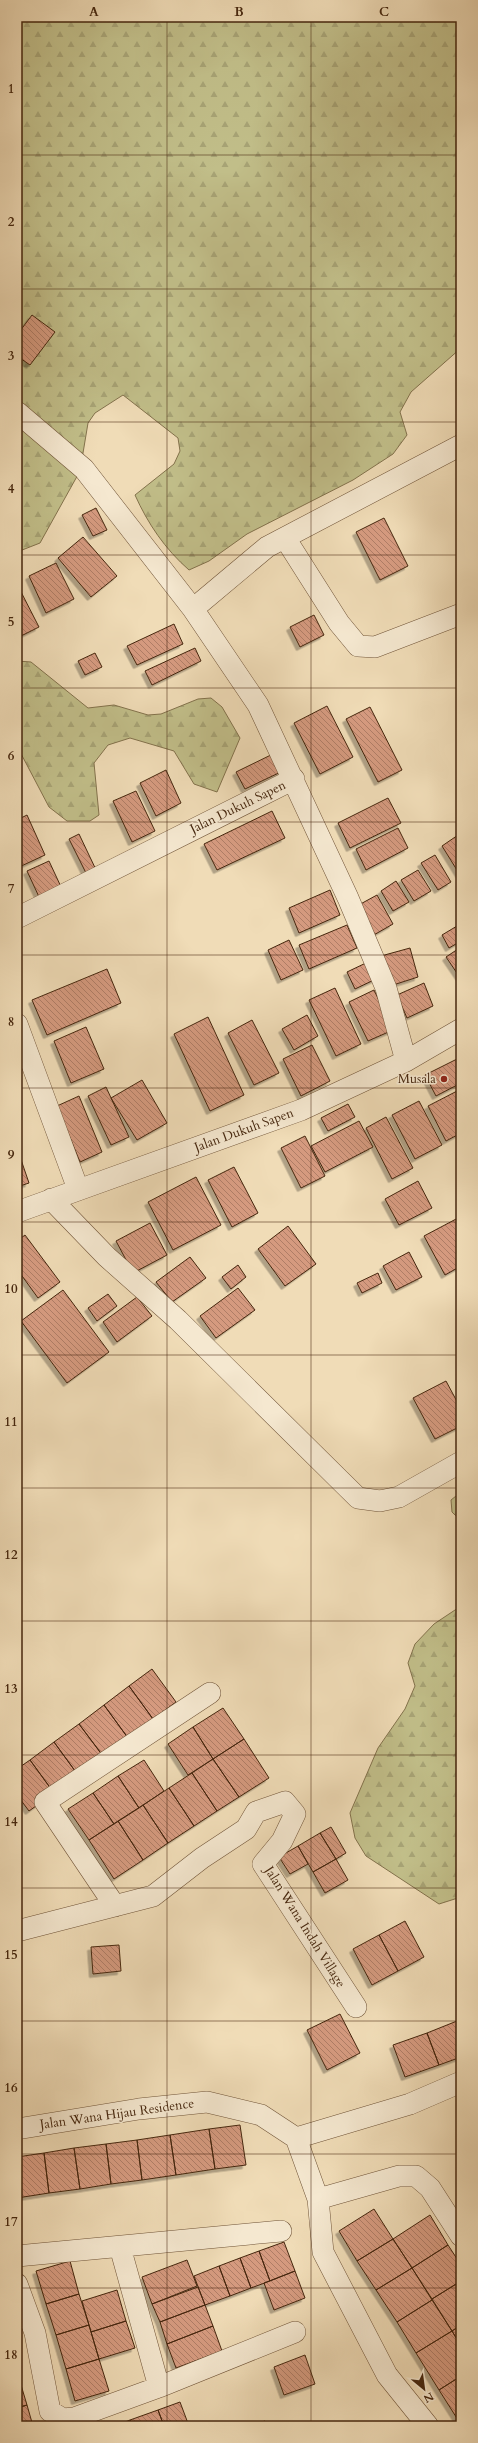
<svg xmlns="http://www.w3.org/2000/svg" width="478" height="2443" font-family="Cardo,serif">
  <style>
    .forest { fill: url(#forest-firs); stroke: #83724c }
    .building { fill: url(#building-back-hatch); stroke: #45260e; filter: url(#shadow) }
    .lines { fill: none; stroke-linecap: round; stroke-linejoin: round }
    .minor-casing { stroke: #705438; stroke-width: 22 }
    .minor { stroke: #f5e8d0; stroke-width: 21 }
    .grid { fill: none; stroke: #45260e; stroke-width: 1; stroke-opacity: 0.55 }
    .poi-dot { fill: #8f2418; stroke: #f5e8d0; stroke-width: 1.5 }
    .labels { text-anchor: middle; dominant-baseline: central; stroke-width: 3; stroke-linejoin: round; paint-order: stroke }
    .street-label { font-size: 13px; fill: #45260e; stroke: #f5e8d0 }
    .poi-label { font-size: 13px; fill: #45260e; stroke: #f5e8d0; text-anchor: end }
    .neatline { fill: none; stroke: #45260e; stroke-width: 1.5 }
    .grid-label { font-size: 13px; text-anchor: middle; font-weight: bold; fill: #45260e }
  </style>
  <defs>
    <pattern id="forest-firs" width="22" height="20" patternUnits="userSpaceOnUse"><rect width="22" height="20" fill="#c1be89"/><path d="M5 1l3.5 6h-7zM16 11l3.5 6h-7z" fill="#a7a375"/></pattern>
    <pattern id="building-back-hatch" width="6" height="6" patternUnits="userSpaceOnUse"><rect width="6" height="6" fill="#d59a7f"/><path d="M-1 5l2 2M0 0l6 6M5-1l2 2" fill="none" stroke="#af7d66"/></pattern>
    <filter id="shadow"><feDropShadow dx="-3.5" dy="3.5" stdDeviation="0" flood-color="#0004"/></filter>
  </defs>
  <rect width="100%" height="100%" fill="#f0dcb7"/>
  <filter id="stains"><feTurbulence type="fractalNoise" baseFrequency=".005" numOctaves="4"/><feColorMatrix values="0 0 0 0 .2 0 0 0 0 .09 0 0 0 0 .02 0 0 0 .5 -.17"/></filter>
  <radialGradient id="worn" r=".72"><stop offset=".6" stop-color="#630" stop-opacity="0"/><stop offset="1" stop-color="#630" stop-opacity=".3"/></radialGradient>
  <path class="forest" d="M 17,17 L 461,17 L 461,348 L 411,392 L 400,412 L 407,435 L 393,454 L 353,480 L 247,534 L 209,561 L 189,570 C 165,549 148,524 135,495 L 174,464 L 180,451 L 178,438 L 123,395 L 95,413 L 88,423 L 80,471 L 40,543 L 17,552 Z
    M 17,661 L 31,662 L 88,708 L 114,705 L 148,715 L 161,714 L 198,699 L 211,698 L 222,707 L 240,738 L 217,792 L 194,784 L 174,751 L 130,738 L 108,745 L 94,763 L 99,815 L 90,821 L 67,821 L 49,807 L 17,746 Z
    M 461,1492 L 461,1521 L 452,1512 L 451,1500 Z
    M 461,1606 L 461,1897 L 439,1904 L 366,1856 L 355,1838 L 350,1813 L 378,1748 L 405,1709 L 415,1686 L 408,1663 L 415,1644 L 434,1624 Z"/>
  <path class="building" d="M 32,315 L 55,332 L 30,365 L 17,356 L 17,335 Z
    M 96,508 L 107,530 L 93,536 L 82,515 Z
    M 384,518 L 408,566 L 380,580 L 356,532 Z
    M 83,537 L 117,576 L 91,597 L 58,558 Z
    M 56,563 L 74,599 L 46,613 L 29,576 Z
    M 19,588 L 39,627 L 17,638 L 17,589 Z
    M 314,615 L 324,635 L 300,647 L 290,627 Z
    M 174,624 L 183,644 L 137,665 L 127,646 Z
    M 195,648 L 201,661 L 152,685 L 145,671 Z
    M 95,653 L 102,667 L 85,675 L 78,661 Z
    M 327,706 L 353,757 L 320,774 L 294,723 Z
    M 370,707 L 402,770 L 378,782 L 346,719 Z
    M 277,752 L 285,770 L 245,789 L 236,772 Z
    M 166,770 L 181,803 L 156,816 L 140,783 Z
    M 136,791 L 155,831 L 132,842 L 113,801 Z
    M 388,798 L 401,823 L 350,848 L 338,823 Z
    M 272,811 L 285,838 L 217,870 L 204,844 Z
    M 27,815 L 45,855 L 17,868 L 17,820 Z
    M 398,828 L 408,848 L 366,870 L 356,849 Z
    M 461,833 L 461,874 L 460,875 L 442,846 Z
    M 79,834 L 98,874 L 89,879 L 69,839 Z
    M 435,855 L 451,882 L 438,890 L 421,863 Z
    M 49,861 L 62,889 L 40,899 L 27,871 Z
    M 418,870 L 431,891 L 414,901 L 401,880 Z
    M 396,881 L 409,902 L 393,911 L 381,891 Z
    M 330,890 L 340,915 L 299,933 L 289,908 Z
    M 377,895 L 393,924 L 372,936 L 355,907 Z
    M 347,925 L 357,948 L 309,969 L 299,945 Z
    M 457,926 L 461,932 L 461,941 L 449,948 L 442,935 Z
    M 289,940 L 303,970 L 281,980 L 268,950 Z
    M 461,947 L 461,979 L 446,957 Z
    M 410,948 L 418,977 L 390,986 L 381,956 Z
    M 368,962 L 376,979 L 355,989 L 347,972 Z
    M 107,969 L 121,1003 L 47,1035 L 32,1000 Z
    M 424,983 L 433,1006 L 407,1018 L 397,995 Z
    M 335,988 L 361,1044 L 336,1056 L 309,1000 Z
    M 374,990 L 393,1030 L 368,1041 L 349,1002 Z
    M 307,1015 L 318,1036 L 294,1050 L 282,1029 Z
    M 208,1017 L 244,1095 L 210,1111 L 174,1034 Z
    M 252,1020 L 279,1073 L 254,1085 L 228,1033 Z
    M 86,1027 L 104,1069 L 71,1083 L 54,1041 Z
    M 312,1045 L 330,1081 L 301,1096 L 283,1059 Z
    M 461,1057 L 461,1083 L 436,1096 L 425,1075 Z
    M 142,1080 L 167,1123 L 137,1140 L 111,1098 Z
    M 106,1087 L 129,1137 L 111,1145 L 88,1096 Z
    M 461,1089 L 461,1133 L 446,1141 L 428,1106 Z
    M 79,1096 L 102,1152 L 80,1162 L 57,1106 Z
    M 419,1101 L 442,1145 L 415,1159 L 392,1115 Z
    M 348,1104 L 355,1117 L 328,1131 L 321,1118 Z
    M 386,1117 L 413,1168 L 392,1179 L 366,1128 Z
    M 359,1121 L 373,1147 L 325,1172 L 311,1146 Z
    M 305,1136 L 325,1176 L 301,1188 L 281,1148 Z
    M 17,1148 L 29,1183 L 17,1187 Z
    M 234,1167 L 258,1213 L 232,1227 L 208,1180 Z
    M 196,1177 L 221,1225 L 173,1250 L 148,1202 Z
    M 418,1181 L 432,1208 L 399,1225 L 385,1199 Z
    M 458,1218 L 461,1224 L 461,1266 L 445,1275 L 424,1236 Z
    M 150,1223 L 167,1255 L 133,1273 L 116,1241 Z
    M 288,1226 L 316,1264 L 285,1286 L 258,1249 Z
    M 25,1235 L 60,1282 L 38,1298 L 17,1269 L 17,1241 Z
    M 409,1252 L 422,1277 L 396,1290 L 383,1266 Z
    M 190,1257 L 206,1278 L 172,1302 L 156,1282 Z
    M 238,1265 L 246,1277 L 231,1289 L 222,1277 Z
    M 378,1273 L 382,1283 L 362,1293 L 357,1283 Z
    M 238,1288 L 255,1310 L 216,1338 L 200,1316 Z
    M 63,1290 L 109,1352 L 67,1383 L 21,1321 Z
    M 108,1294 L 117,1306 L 97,1321 L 88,1308 Z
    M 137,1297 L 152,1316 L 117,1342 L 103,1322 Z
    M 446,1381 L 461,1409 L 461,1426 L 435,1439 L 413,1398 Z
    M 152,1669 L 176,1702 L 153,1719 L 129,1686 Z
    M 129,1686 L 153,1719 L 128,1738 L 104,1705 Z
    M 104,1705 L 128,1738 L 103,1756 L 79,1724 Z
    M 223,1708 L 244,1739 L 213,1759 L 193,1727 Z
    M 79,1724 L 103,1756 L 78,1775 L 54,1742 Z
    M 193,1727 L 213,1759 L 188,1775 L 168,1744 Z
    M 244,1739 L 269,1778 L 239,1797 L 213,1759 Z
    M 54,1742 L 78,1775 L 54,1793 L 30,1760 Z
    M 213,1759 L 239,1797 L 217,1811 L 192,1773 Z
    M 30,1760 L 54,1793 L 29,1811 L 17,1795 L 17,1769 Z
    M 144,1760 L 164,1791 L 139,1808 L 118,1776 Z
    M 192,1773 L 217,1811 L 194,1826 L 169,1788 Z
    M 118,1776 L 139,1808 L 114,1824 L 93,1793 Z
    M 169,1788 L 194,1826 L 168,1843 L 143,1805 Z
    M 93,1793 L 114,1824 L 89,1840 L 68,1809 Z
    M 143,1805 L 168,1843 L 143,1860 L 118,1821 Z
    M 118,1821 L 143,1860 L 114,1879 L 89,1840 Z
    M 331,1827 L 346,1853 L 336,1859 L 320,1833 Z
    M 320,1833 L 336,1859 L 313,1872 L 298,1846 Z
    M 298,1846 L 308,1864 L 290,1874 L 279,1857 Z
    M 336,1859 L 348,1880 L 325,1893 L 313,1872 Z
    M 405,1921 L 424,1957 L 398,1971 L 379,1935 Z
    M 379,1935 L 398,1971 L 372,1985 L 353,1949 Z
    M 119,1945 L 121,1971 L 93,1974 L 91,1947 Z
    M 340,2014 L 360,2053 L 327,2070 L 307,2030 Z
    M 457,2021 L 461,2031 L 461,2057 L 439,2065 L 427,2033 Z
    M 427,2033 L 439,2065 L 405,2077 L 393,2045 Z
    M 240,2125 L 246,2165 L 215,2169 L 209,2129 Z
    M 209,2129 L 215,2169 L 176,2175 L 170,2135 Z
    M 170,2135 L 176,2175 L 142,2180 L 137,2140 Z
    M 137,2140 L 142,2180 L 111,2184 L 106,2144 Z
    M 106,2144 L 111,2184 L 80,2189 L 74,2148 Z
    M 74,2148 L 80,2189 L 49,2193 L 44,2153 Z
    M 44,2153 L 49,2193 L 17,2198 L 17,2157 Z
    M 374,2209 L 393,2239 L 357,2261 L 339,2231 Z
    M 430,2215 L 448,2245 L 412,2268 L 393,2239 Z
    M 393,2239 L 412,2268 L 376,2290 L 357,2261 Z
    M 284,2242 L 295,2271 L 270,2281 L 259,2251 Z
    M 448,2245 L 461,2265 L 461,2281 L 432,2299 L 412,2268 Z
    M 259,2251 L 270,2281 L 251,2288 L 240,2258 Z
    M 240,2258 L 251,2288 L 230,2296 L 219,2266 Z
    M 187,2260 L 197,2286 L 152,2304 L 142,2277 Z
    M 70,2261 L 79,2294 L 46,2304 L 36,2271 Z
    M 219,2266 L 230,2296 L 205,2305 L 194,2276 Z
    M 412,2268 L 432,2300 L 397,2322 L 376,2290 Z
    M 295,2271 L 305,2298 L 274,2310 L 264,2283 Z
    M 461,2281 L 461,2325 L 452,2331 L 432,2299 Z
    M 198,2287 L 205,2305 L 160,2322 L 152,2304 Z
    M 117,2290 L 126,2321 L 91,2332 L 82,2301 Z
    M 79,2294 L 89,2325 L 56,2335 L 46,2304 Z
    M 432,2300 L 452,2331 L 416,2353 L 397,2322 Z
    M 205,2305 L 213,2326 L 167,2344 L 160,2322 Z
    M 126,2321 L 135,2348 L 99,2359 L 91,2332 Z
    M 89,2325 L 99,2359 L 66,2369 L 56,2335 Z
    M 461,2325 L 461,2346 L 452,2331 Z
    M 213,2326 L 222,2351 L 176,2368 L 167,2344 Z
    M 452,2331 L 461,2346 L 461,2376 L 439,2390 L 416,2353 Z
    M 305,2355 L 315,2384 L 284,2395 L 274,2367 Z
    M 99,2359 L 109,2391 L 75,2401 L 66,2369 Z
    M 461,2376 L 461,2418 L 458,2420 L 439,2390 Z
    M 21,2385 L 27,2405 L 17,2408 L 17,2386 Z
    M 180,2402 L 189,2426 L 164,2426 L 158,2410 Z
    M 27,2405 L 33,2426 L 17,2426 L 17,2408 Z
    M 158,2410 L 164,2426 L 132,2426 L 130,2420 Z
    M 130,2420 L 132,2426 L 115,2426 Z
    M 265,2421 L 266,2426 L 247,2426 Z"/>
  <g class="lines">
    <defs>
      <path id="minor" d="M 17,412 L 84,469 L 193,609 L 258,705 L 348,898 L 386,988 L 406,1061
        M 285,538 L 339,623 L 358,646 L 375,647 L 461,614
        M 193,609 L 267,547 L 461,445
        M 17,918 L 294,779
        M 17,1024 L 78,1189
        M 51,1199 L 107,1257 L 178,1320 L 358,1498 L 380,1501 L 399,1497 L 461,1462
        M 17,1212 L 301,1110 L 406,1061 L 461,1029
        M 115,1906 L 45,1802 L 210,1693
        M 17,1931 L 153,1896 L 202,1858 L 246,1829 L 256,1812 L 285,1802 L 295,1814 L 282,1841 L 263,1864 L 356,2007
        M 17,2129 L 139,2109 L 207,2102 L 261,2115 L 296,2138 L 318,2199 L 323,2252 L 387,2375 L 428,2426
        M 296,2138 L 410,2104 L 461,2082
        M 318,2199 L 399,2176 L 416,2176 L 430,2188 L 461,2236
        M 120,2247 L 159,2387
        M 17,2256 L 281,2231
        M 17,2284 L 35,2333 L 50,2411 L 63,2419 L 74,2418 L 159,2387 L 295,2332"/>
    </defs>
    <use href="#minor" class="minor-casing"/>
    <use href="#minor" class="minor"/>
  </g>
  <path class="grid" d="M 167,17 L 167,2426M 311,17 L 311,2426M 17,155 L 461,155M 17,289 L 461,289M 17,422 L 461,422M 17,555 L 461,555M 17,688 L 461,688M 17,822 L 461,822M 17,955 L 461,955M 17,1088 L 461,1088M 17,1222 L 461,1222M 17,1355 L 461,1355M 17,1488 L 461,1488M 17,1621 L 461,1621M 17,1755 L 461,1755M 17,1888 L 461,1888M 17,2021 L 461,2021M 17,2154 L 461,2154M 17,2288 L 461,2288"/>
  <circle class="poi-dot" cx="444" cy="1079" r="4"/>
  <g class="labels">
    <g class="street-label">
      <text transform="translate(238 807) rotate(-26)">Jalan Dukuh Sapen</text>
      <text transform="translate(244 1130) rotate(-20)">Jalan Dukuh Sapen</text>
      <text transform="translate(305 1927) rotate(58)">Jalan Wana Indah Village</text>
      <text transform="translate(117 2114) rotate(-8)">Jalan Wana Hijau Residence</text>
    </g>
    <g class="poi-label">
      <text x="436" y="1079">Musala</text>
    </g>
  </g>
  <rect width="478" height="2443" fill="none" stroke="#f0dcb7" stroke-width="44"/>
  <g transform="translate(424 2389) rotate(151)" stroke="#f5e8d0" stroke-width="3" paint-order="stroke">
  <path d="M0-3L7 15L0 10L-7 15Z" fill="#45260e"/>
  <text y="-6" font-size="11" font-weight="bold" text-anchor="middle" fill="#45260e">N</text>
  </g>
  <rect x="22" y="22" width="434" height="2399" class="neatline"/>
  <g class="grid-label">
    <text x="94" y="16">A</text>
    <text x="239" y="16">B</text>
    <text x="384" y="16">C</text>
    <text x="11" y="93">1</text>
    <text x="11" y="226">2</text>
    <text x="11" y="360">3</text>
    <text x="11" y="493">4</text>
    <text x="11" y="626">5</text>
    <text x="11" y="760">6</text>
    <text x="11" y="893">7</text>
    <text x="11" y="1026">8</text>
    <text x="11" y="1159">9</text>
    <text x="11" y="1293">10</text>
    <text x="11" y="1426">11</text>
    <text x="11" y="1559">12</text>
    <text x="11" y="1693">13</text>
    <text x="11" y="1826">14</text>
    <text x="11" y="1959">15</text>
    <text x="11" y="2092">16</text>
    <text x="11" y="2226">17</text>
    <text x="11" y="2359">18</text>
  </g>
  <rect width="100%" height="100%" filter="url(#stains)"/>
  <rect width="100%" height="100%" fill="url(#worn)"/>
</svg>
